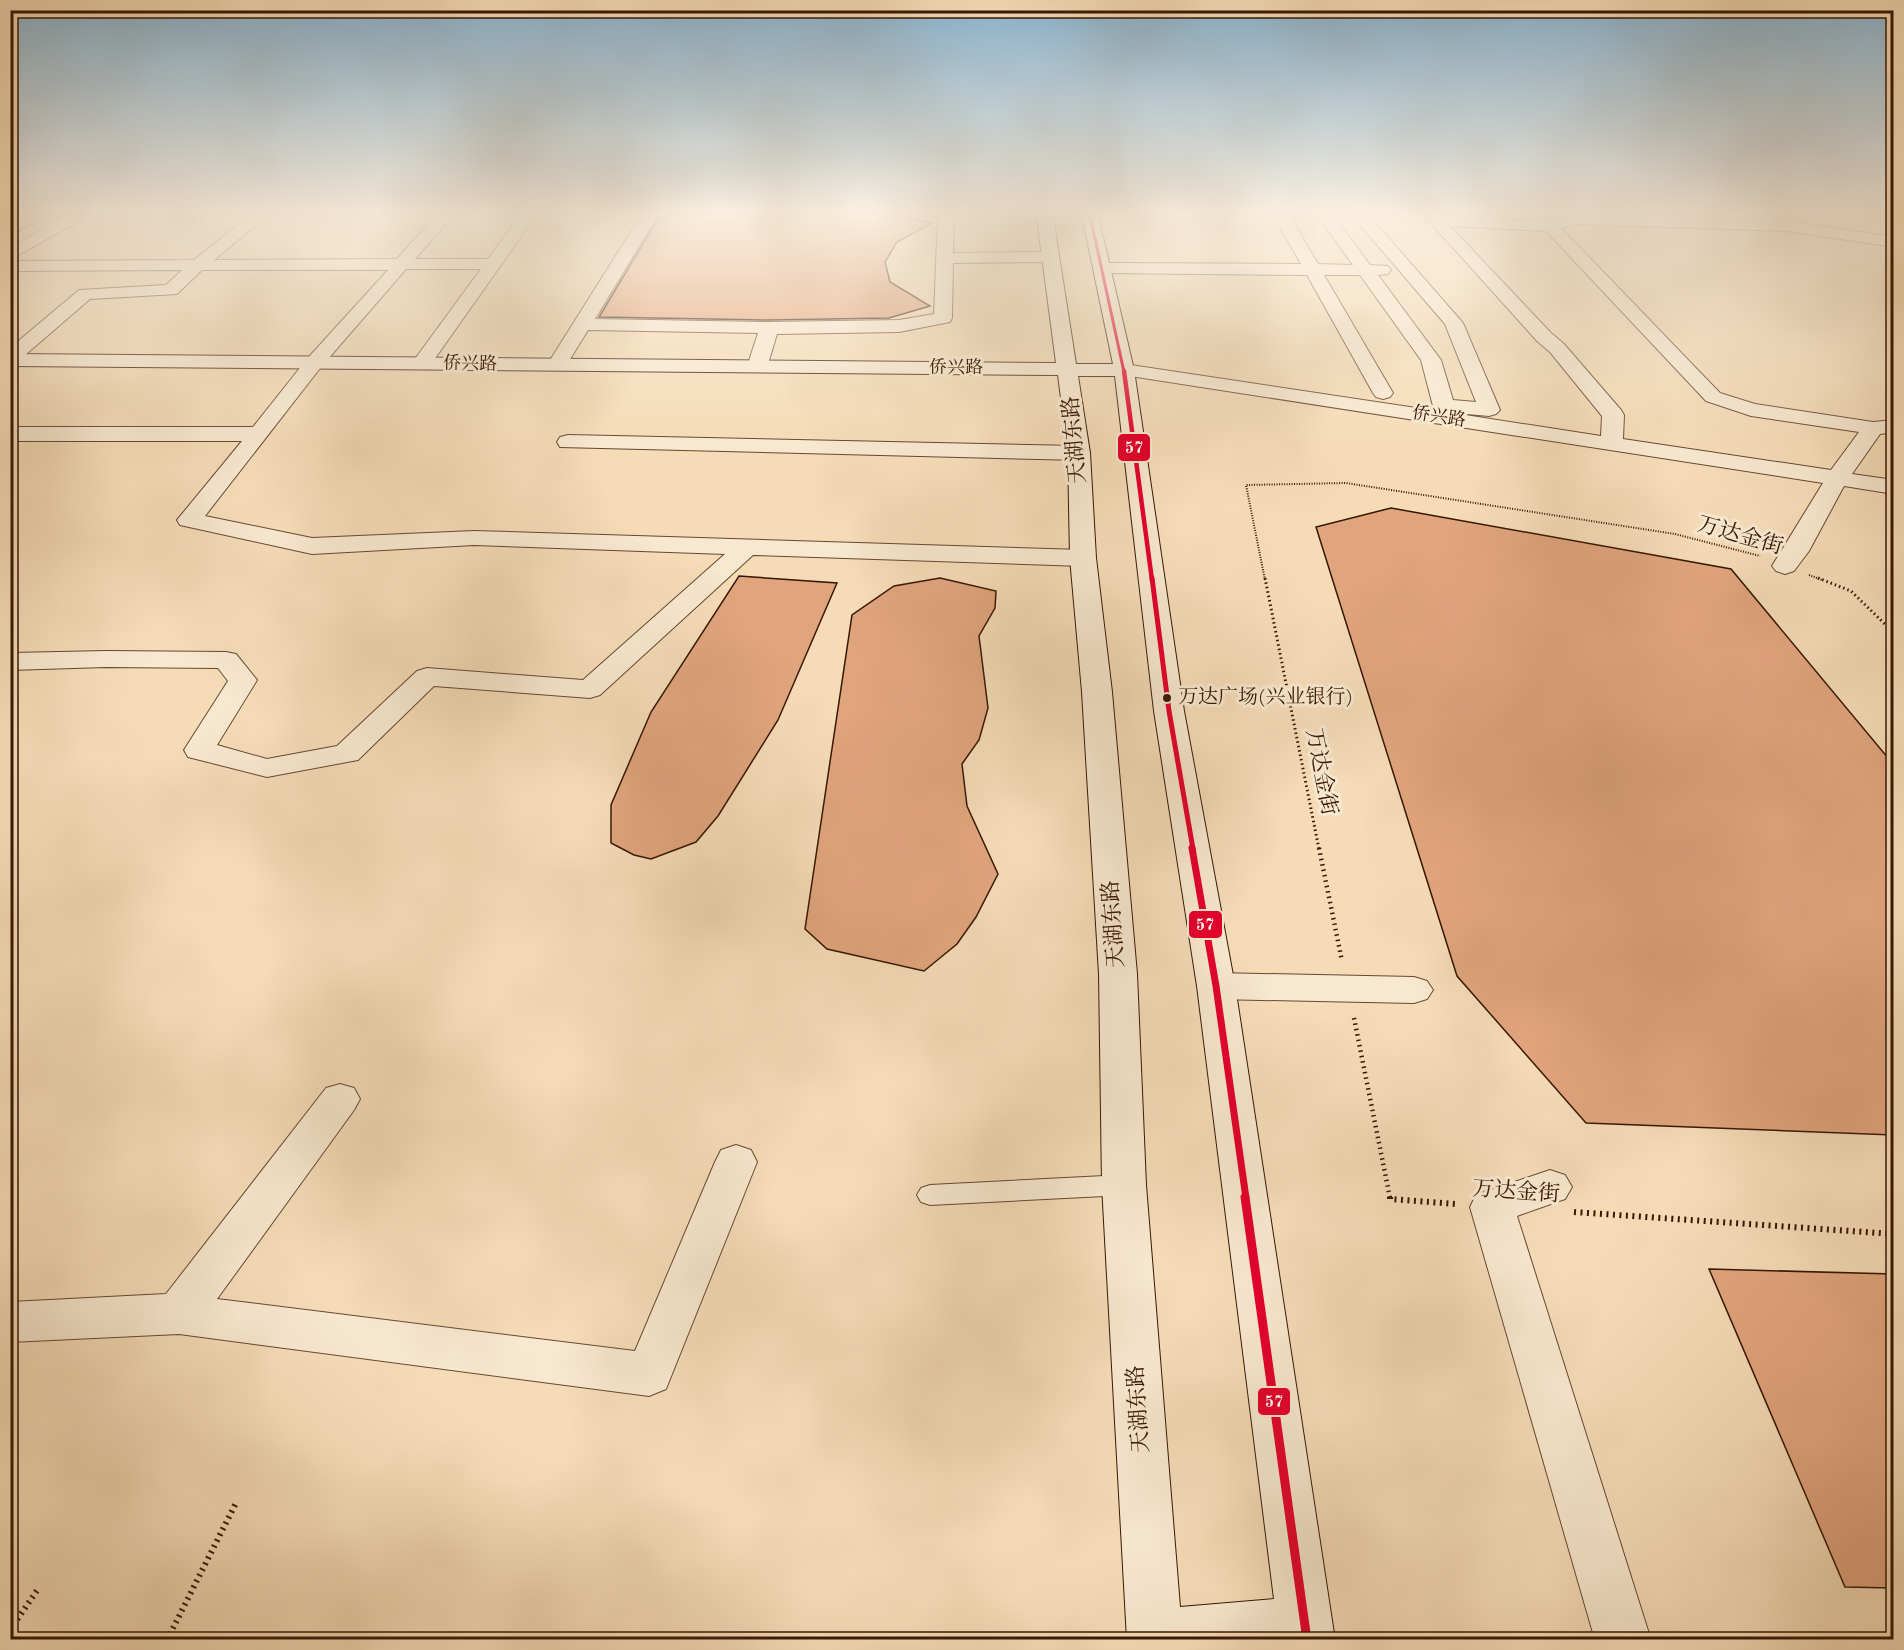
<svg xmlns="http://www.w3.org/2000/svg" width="1904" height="1650" font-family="'Old Standard TT','Noto Serif SC',serif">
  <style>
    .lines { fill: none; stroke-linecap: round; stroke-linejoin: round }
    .stream { fill: #75796e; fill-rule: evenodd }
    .building { fill: #e1a57e; stroke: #371703; stroke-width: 1.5 }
    .lane-casing { stroke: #664830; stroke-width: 2 }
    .street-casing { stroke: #664830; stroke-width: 2 }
    .secondary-casing { stroke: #371703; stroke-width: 2 }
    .path-far3 { stroke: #371703; stroke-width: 2; stroke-dasharray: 1 1.5; stroke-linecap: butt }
    .path-far2 { stroke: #371703; stroke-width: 3; stroke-dasharray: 1.5 3; stroke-linecap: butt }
    .path-far1 { stroke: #371703; stroke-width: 4.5; stroke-dasharray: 1.5 4; stroke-linecap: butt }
    .path { stroke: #371703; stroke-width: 6; stroke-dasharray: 2 4.5; stroke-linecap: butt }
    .lane { fill: #f8e8d0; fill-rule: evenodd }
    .street { fill: #f8e8d0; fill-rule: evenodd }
    .secondary { fill: #f8e8d0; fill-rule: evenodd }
    .bus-1-far4-casing { stroke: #f8e8d0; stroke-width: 5 }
    .bus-1-far3-casing { stroke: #f8e8d0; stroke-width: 8 }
    .bus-1-far2-casing { stroke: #f8e8d0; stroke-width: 9 }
    .bus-1-far1-casing { stroke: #f8e8d0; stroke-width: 11 }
    .bus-1-casing { stroke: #f8e8d0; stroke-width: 14 }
    .bus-1-far4 { stroke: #e4002b; stroke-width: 3 }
    .bus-1-far3 { stroke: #e4002b; stroke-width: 4.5 }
    .bus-1-far2 { stroke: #e4002b; stroke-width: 5 }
    .bus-1-far1 { stroke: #e4002b; stroke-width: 7 }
    .bus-1 { stroke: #e4002b; stroke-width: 9 }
    .bus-dot { fill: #371703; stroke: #f8e8d0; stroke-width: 2 }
    .labels { text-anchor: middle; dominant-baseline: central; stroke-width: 6; stroke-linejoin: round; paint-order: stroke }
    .far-street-label { font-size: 18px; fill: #371703; stroke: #f8e8d0 }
    .bus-label { font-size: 20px; fill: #371703; stroke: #f8e8d0; text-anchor: start }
    .street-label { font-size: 22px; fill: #371703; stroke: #f8e8d0 }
    .line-badge { stroke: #f8e8d0; stroke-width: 2 }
    .badge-label { font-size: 16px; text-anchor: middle; font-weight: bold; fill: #fff }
  </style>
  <rect width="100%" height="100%" fill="#f5dcb7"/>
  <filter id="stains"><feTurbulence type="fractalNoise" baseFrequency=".00333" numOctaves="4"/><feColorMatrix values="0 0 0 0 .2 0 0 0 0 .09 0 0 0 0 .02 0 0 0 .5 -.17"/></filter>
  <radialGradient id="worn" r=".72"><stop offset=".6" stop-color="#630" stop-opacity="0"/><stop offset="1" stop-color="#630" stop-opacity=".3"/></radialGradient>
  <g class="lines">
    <path class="stream" d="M 51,211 L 57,211 L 10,237 L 10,234 Z"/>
  </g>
  <path class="building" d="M 676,214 L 892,214 L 932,223 L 897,242 L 885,262 L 890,282 L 930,306 L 889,318 L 769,320 L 599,317 L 659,217 Z
    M 1391,508 L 1731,569 L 1893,764 L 1893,1135 L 1586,1123 L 1457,976 L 1316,527 Z
    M 739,576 L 837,583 L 778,720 L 718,816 L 696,842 L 651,859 L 634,855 L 611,843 L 611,805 L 651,712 Z
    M 940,578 L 996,591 L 995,608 L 979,636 L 988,708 L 979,740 L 962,764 L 967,806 L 998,874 L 976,917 L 957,944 L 924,971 L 827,949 L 805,929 L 852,615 L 894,586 Z
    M 1709,1269 L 1893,1274 L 1893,1588 L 1845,1587 Z"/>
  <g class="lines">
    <defs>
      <path id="lane" d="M 1124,1175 L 1133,1178 L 1137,1185 L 1133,1192 L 1124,1195 L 930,1205 L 921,1202 L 917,1195 L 921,1188 L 930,1185 Z"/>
      <path id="street" d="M 73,211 L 247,211 L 239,216 L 84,218 L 10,260 L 10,248 Z
        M 255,211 L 273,211 L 214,260 L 397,259 L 440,211 L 457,211 L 415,259 L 488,259 L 523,211 L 539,211 L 429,367 L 415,367 L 412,363 L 481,269 L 406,269 L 321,367 L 205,516 L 312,538 L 474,531 L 1083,550 L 1092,553 L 1096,558 L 1092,563 L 1083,566 L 753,555 L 600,695 L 590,698 L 434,686 L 358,760 L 267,777 L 188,757 L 184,750 L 228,681 L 218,668 L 106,667 L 10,670 L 10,653 L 106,651 L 226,652 L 236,654 L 257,680 L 217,745 L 267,759 L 337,746 L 417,671 L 427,668 L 583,680 L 725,554 L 474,545 L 312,554 L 189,527 L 180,525 L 177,520 L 242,441 L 10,441 L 10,427 L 253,427 L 307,359 L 388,270 L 202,270 L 177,294 L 90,299 L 17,362 L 10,364 L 10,348 L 79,290 L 166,285 L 182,270 L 10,271 L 10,261 L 194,260 Z
        M 644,211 L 660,211 L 595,319 L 769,322 L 899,320 L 934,314 L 938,216 L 929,214 L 926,211 L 954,213 L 953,253 L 1051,252 L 1059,257 L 1051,262 L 953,263 L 952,318 L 950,322 L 899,332 L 777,334 L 767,367 L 764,371 L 750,371 L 747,367 L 758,333 L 588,330 L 564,369 L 550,369 L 547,365 Z
        M 1271,211 L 1287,211 L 1318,264 L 1353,265 L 1314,211 L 1330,211 L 1370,265 L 1388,266 L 1391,270 L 1388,274 L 1378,275 L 1441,360 L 1453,400 L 1476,402 L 1445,324 L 1348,211 L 1365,211 L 1463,323 L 1500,410 L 1496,414 L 1489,416 L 1446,412 L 1601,436 L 1602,416 L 1550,352 L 1537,341 L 1420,211 L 1437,211 L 1441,216 L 1548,222 L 1556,218 L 1576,214 L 1786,221 L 1894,237 L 1894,247 L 1786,231 L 1576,224 L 1561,228 L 1720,393 L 1755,404 L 1873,422 L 1894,420 L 1894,432 L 1880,434 L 1852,474 L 1894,480 L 1894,494 L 1844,486 L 1809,551 L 1794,571 L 1785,574 L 1776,571 L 1772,566 L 1823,483 L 1117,374 L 1114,370 L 1117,366 L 1124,364 L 1443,412 L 1437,410 L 1433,406 L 1421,360 L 1360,275 L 1324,275 L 1393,393 L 1390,397 L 1383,399 L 1376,397 L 1373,393 L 1307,275 L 1102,273 L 1096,272 L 1093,268 L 1096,264 L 1102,263 L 1301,264 ZM 1450,226 L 1546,231 L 1706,401 L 1751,416 L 1859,432 L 1831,470 L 1623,439 L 1624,415 L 1621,410 L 1564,344 L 1551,333 Z
        M 568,435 L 1079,446 L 1087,448 L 1090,453 L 1087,458 L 1079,460 L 560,447 L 557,442 L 560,437 Z
        M 1216,973 L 1414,977 L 1427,981 L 1433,990 L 1427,999 L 1414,1003 L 1216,999 L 1203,995 L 1197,986 L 1203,977 Z
        M 340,1084 L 354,1088 L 360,1099 L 354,1110 L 217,1299 L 635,1351 L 715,1162 L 721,1150 L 736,1145 L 751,1150 L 757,1162 L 666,1389 L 649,1396 L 179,1334 L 10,1342 L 10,1302 L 166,1294 L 326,1088 Z
        M 1550,1170 L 1565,1175 L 1572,1187 L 1565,1199 L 1517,1216 L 1651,1640 L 1595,1640 L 1470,1207 L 1476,1195 Z"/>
      <path id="secondary" d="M 1036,211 L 1052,211 L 1076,364 L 1113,364 L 1081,211 L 1097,211 L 1134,370 L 1184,711 L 1235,986 L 1335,1640 L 1127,1640 L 1102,1185 L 1099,974 L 1082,692 L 1070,558 L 1068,453 L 1058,375 L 10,366 L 10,354 L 1056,363 ZM 1078,376 L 1115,376 L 1154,711 L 1197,986 L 1274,1599 L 1180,1607 L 1146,1185 L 1137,974 L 1112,692 L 1096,558 L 1090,453 Z"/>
    </defs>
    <use href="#lane" class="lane-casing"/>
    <use href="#street" class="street-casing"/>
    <use href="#secondary" class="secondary-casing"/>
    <path class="path-far3" d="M 1809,575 L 1822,580
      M 1265,580 L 1246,485 L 1346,483 L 1675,534 L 1760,556"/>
    <path class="path-far2" d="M 1265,578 L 1319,849
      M 1818,578 L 1851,591 L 1894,633"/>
    <path class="path-far1" d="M 1319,848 L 1342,961
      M 1354,1018 L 1390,1198"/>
    <path class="path" d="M 1390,1197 L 1390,1199 L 1456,1204
      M 1574,1212 L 1894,1234
      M 10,1630 L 38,1589
      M 167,1640 L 237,1501"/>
    <use href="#lane" class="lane"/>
    <use href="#street" class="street"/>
    <use href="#secondary" class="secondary"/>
    <defs>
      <path id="bus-1-far4" d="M 1089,211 L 1124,372"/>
      <path id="bus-1-far3" d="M 1124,371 L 1152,580"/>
      <path id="bus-1-far2" d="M 1152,578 L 1169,711 L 1193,849"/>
      <path id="bus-1-far1" d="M 1192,848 L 1216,986 L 1246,1198"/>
      <path id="bus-1" d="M 1245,1197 L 1307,1640"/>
    </defs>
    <use href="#bus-1-far4" class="bus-1-far4-casing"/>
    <use href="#bus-1-far3" class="bus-1-far3-casing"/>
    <use href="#bus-1-far2" class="bus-1-far2-casing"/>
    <use href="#bus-1-far1" class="bus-1-far1-casing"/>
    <use href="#bus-1" class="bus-1-casing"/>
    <use href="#bus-1-far4" class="bus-1-far4"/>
    <use href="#bus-1-far3" class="bus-1-far3"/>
    <use href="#bus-1-far2" class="bus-1-far2"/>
    <use href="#bus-1-far1" class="bus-1-far1"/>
    <use href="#bus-1" class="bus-1"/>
  </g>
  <linearGradient id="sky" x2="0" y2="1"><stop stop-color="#8ab6d4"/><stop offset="0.48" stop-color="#faefdf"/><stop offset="1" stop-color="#faefdf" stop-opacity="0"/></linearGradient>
  <rect width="1904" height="442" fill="url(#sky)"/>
  <circle class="bus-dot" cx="1167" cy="698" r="5"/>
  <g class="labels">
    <g class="far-street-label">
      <text transform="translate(470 364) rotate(1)">侨兴路</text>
      <text x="956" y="368">侨兴路</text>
      <text transform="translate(1439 417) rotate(9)">侨兴路</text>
    </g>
    <g class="bus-label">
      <text x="1178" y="698">万达广场(兴业银行)</text>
    </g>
    <g class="street-label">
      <text transform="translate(1075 440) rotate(-95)">天湖东路</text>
      <text transform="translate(1740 536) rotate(16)">万达金街</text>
      <text transform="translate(1321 772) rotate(79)">万达金街</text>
      <text transform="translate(1114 924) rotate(-94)">天湖东路</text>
      <text transform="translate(1516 1192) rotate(4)">万达金街</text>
      <text transform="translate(1139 1409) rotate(-94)">天湖东路</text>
    </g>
  </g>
  <g class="line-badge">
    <rect x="1117" y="433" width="34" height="29" rx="6" fill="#e4002b"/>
    <rect x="1188" y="910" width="35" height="29" rx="6" fill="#e4002b"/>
    <rect x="1257" y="1387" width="34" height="29" rx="6" fill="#e4002b"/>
  </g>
  <g class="badge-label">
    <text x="1134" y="453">57</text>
    <text x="1205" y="930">57</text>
    <text x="1274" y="1407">57</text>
  </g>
  <rect width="1904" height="1650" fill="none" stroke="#f5dcb7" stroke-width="36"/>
  <rect x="12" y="12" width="1880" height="1626" fill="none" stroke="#371703" stroke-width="3"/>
  <rect x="18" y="18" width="1868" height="1614" fill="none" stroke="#371703" stroke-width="1.5"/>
  <rect width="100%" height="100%" filter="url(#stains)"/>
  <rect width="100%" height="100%" fill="url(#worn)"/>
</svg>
